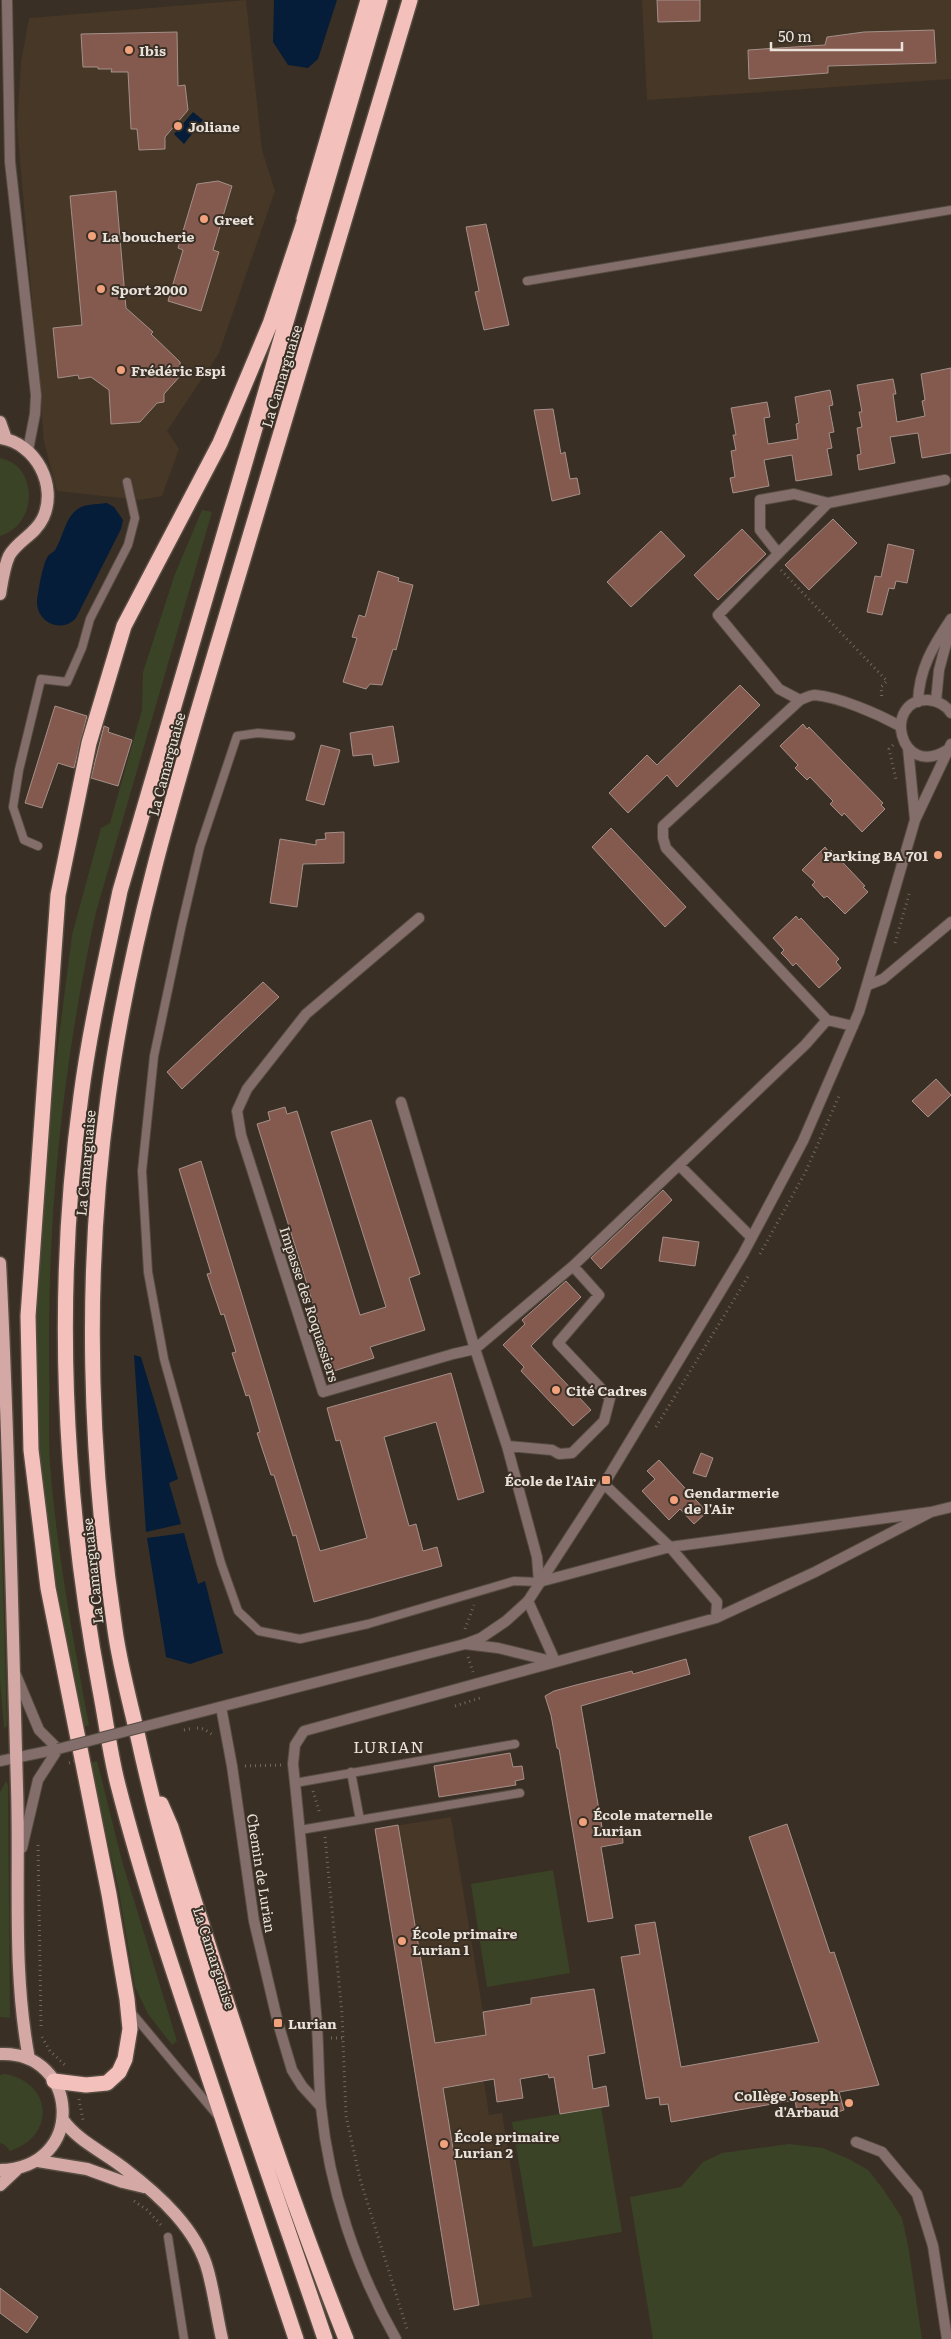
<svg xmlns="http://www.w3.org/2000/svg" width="951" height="2339" font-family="Literata,serif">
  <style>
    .built { fill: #463726 }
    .green { fill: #3a4325 }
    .water { fill: #051d38 }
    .building { fill: #855a4e; stroke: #a4908a }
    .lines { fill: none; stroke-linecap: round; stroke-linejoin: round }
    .service-casing { stroke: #564c41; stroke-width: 10 }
    .minor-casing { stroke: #564c41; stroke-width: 12 }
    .tertiary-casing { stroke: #564c41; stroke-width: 12 }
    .primary-casing { stroke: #564c41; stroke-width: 15 }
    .motorway-casing { stroke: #564c41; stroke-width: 18 }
    .path { stroke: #71685e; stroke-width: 3; stroke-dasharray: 1 4; stroke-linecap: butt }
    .service { stroke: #836e6c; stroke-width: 8 }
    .minor { stroke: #836e6c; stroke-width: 10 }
    .tertiary { stroke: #836e6c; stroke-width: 10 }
    .primary { stroke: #d4a9a5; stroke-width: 12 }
    .motorway { stroke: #f4c0bb; stroke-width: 15 }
    .tertiary-bridge-casing { stroke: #564c41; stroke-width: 12; stroke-linecap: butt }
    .path-bridge { stroke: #71685e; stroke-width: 3; stroke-dasharray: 1 4; stroke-linecap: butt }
    .tertiary-bridge { stroke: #836e6c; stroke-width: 10 }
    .poi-dot { fill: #f1a17b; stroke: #3a2f24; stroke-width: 2 }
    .labels { text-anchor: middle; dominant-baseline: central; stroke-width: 4; stroke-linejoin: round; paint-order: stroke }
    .poi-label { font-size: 14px; font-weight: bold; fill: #e9e2db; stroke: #3a2f24; text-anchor: start }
    .street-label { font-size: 14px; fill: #e9e2db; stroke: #3a2f24 }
    .quarter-label { font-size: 16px; letter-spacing: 1px; fill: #e9e2db; stroke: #3a2f24 }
  </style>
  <rect width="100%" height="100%" fill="#3a2f24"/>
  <path class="built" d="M 246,0 L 262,150 L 275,191 L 219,353 L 167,431 L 179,449 L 162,496 L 140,500 L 57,491 L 44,442 L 17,125 L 21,62 L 29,18 Z
    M 642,0 L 951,0 L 951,79 L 647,100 Z
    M 451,1817 L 483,2012 L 508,2008 L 523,2098 L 497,2102 L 494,2080 L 484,2081 L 489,2115 L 502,2113 L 532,2297 L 454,2310 L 375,1829 Z"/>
  <path class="green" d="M 0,458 C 40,466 37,526 0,536 Z
    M 202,510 L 212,512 L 96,912 C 63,1064 48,1206 49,1362 C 50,1396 48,1431 50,1465 C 57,1552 73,1639 89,1725 L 83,1727 L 53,1565 L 40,1460 L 36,1403 L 37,1258 L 45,1146 L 72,935 L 101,828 L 110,823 L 142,710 L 143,672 L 175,574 Z
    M 0,1476 L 7,1726 L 4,1728 L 0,1680 Z
    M 97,1761 L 122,1861 L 177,2041 L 172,2045 L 148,2014 L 135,1987 L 118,1886 L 90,1763 Z
    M 6,1781 L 8,1785 L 10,2018 L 0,2017 L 0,1792 Z
    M 553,1870 L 570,1973 L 487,1987 L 471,1884 Z
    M 5,2074 C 53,2083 56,2136 10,2151 L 5,2145 L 0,2143 L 0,2075 Z
    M 601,2107 L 622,2232 L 533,2247 L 512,2122 Z
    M 789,2144 L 823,2148 L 849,2159 L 868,2170 L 883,2189 L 902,2218 L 908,2245 L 922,2339 L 653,2339 L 630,2197 L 681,2187 L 703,2162 L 722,2153 Z"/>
  <path class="water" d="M 274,0 L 337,0 L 318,59 L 308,68 L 288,65 L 273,42 Z
    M 193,112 L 203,120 L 184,144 L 174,134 Z
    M 107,503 L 114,507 L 123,520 L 121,529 L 76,618 C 63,633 38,624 37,603 C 37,596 43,563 47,558 C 48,554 53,553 55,550 C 64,536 65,515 81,507 C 88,504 100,504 107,503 Z
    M 134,1355 L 141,1357 L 178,1479 L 169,1483 L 181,1524 L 146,1532 Z
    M 184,1533 L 198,1584 L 205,1581 L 223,1653 L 190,1664 L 166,1657 L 147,1538 Z"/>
  <path class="building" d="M 657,0 L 700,0 L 700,21 L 658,22 Z
    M 934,30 L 936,63 L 828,66 L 828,73 L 749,79 L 748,50 L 825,45 L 827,37 L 864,32 Z
    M 177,32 L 178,86 L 185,85 L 188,110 L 165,137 L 165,149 L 139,150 L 137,129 L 131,129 L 128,72 L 111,72 L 112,69 L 98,69 L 98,67 L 83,67 L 81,34 Z
    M 218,181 L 232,186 L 213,250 L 219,252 L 201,311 L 168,301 L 183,250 L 178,248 L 197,184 Z
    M 116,191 L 126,308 L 153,332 L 151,334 L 180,362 L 181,375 L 164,394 L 164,402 L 157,403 L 140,422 L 111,424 L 109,390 L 91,377 L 79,379 L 78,375 L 58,378 L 53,328 L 82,325 L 70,196 Z
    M 486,224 L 509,325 L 484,330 L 475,292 L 479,291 L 466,227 Z
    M 951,368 L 951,453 L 922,458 L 918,433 L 890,437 L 895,463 L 859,470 L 857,455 L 861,454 L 857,428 L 862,427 L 859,412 L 862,412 L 857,385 L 893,379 L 896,394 L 893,394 L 897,422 L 925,416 L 922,401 L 925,400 L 921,374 Z
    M 830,390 L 833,405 L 829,406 L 834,432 L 829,433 L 832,448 L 827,449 L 832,475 L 796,481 L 792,455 L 764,460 L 769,486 L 733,493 L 730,478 L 735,477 L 731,451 L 736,450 L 733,435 L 736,435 L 731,408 L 767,402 L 770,417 L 764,418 L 768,444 L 798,439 L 796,424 L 799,423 L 795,397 Z
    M 553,409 L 561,454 L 565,452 L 570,479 L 577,478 L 580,494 L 552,501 L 534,410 Z
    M 833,519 L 857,543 L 809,590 L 785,565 Z
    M 742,529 L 766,554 L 718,600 L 694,575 Z
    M 661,531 L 685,556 L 631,607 L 607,582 Z
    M 888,544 L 914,550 L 907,583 L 896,581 L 894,589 L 889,588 L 882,615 L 867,612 L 875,576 L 881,577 Z
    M 378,571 L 399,578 L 398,581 L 413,585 L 396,650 L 393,649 L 382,685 L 370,684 L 366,689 L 343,682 L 357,638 L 352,637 L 359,615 L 365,617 Z
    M 740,685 L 760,705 L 677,787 L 667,775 L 628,813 L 609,793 L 647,755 L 657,765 Z
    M 55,706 L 87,716 L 74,768 L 58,763 L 42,808 L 25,803 Z
    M 803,724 L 807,729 L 809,727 L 883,803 L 881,805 L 885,809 L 862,832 L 844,813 L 842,816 L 830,804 L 833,801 L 810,777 L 807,780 L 795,768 L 798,765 L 780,746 Z
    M 104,726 L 109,728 L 108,732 L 132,740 L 118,786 L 91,778 Z
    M 393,726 L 399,762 L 374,766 L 372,754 L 353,756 L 350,733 Z
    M 321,745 L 340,750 L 324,805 L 306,800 Z
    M 611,828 L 686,907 L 665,927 L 592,847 Z
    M 344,832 L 344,863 L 303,864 L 297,907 L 270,903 L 280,839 L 316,845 L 316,840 L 326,839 L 325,833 Z
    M 825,847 L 829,852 L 831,850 L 865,886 L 863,887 L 868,892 L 845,914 L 827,896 L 824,898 L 812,885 L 815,882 L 802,870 Z
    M 796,916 L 799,920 L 801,918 L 839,959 L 836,962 L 841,968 L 819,988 L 796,963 L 793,966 L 787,959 L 781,953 L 784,950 L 773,938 Z
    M 263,982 L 279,997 L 182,1089 L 167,1072 Z
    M 936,1079 L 951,1095 L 928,1117 L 912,1101 Z
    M 285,1107 L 287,1114 L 297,1111 L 360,1315 L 386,1307 L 331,1132 L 371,1120 L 420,1274 L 409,1278 L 425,1330 L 370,1347 L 374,1358 L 334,1371 L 257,1124 L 270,1120 L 268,1112 Z
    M 201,1161 L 320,1551 L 367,1538 L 340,1440 L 336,1441 L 327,1408 L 451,1373 L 484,1492 L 458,1500 L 436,1422 L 384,1437 L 409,1526 L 416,1524 L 423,1551 L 437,1547 L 442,1566 L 314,1602 L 296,1535 L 293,1536 L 274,1475 L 271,1475 L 257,1433 L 260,1432 L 249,1395 L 246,1396 L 232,1353 L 236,1352 L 224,1314 L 221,1315 L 207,1274 L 211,1273 L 179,1169 Z
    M 663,1190 L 672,1200 L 601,1269 L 591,1258 Z
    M 663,1237 L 699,1242 L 695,1266 L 659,1261 Z
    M 566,1281 L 581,1297 L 531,1346 L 591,1410 L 573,1426 L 521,1371 L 524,1367 L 503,1345 L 525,1324 L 522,1320 Z
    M 701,1453 L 713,1458 L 706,1477 L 693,1473 Z
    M 659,1460 L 707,1512 L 694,1524 L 680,1509 L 669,1520 L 642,1491 L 655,1479 L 647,1471 Z
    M 686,1659 L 690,1674 L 581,1706 L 603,1833 L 622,1829 L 623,1843 L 601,1847 L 613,1918 L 588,1922 L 559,1749 L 557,1748 L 551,1715 L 545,1696 L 554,1691 L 576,1685 L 632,1671 L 633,1674 Z
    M 510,1753 L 513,1767 L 522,1766 L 524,1779 L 515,1781 L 516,1785 L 439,1797 L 434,1766 Z
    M 787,1824 L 830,1953 L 834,1952 L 879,2085 L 839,2092 L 844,2110 L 820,2118 L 798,2117 L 795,2100 L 671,2122 L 668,2104 L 660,2105 L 659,2097 L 646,2099 L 621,1957 L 640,1954 L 635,1925 L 655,1922 L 681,2067 L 819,2042 L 749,1837 Z
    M 398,1825 L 435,2043 L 486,2035 L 483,2012 L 531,2004 L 531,1998 L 594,1989 L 605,2053 L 588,2056 L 593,2089 L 606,2086 L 609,2106 L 560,2114 L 554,2077 L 549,2078 L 548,2074 L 520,2079 L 523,2098 L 497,2102 L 494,2079 L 443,2088 L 479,2305 L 454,2310 L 375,1829 Z
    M 0,2288 L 38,2317 L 27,2333 L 0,2313 Z"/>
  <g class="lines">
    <defs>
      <path id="service" d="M 527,281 L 951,210
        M 291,736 L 258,733 L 237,736 L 200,847 L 182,924 L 154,1056 L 142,1171 L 148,1272 L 164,1359 L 221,1563 L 238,1611 L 259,1631 L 300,1639 L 368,1624 L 514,1581 L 539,1582
        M 38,846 L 24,840 L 13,807 L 19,770 L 41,679 L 67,682 L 82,648 L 90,619 L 128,545 L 135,518 L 127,482
        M 351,1772 L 360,1820
        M 295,1783 L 515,1744
        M 300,1830 L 520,1793
        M 131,2012 L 217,2115
        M 168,2237 L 184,2339"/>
      <path id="minor" d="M 7,0 L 10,162 L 36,395 L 35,414 L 28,450
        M 778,553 L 760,530 L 760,500 L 794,494 L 828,503 L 945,480
        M 800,700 L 779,689 L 718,615 L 828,503
        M 868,985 L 883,979 L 951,922
        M 827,1020 L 666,848 L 663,838 L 663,826 L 800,700 C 805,698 810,695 815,695 C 839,697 878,714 900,726
        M 853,1026 L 827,1020 L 805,1045 L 573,1266 L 475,1349 L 507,1446 L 537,1557 L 539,1582 L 670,1547 L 931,1512 L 951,1507
        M 401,1102 L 475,1349 L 453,1354 L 323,1392 L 241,1135 L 237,1111 L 247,1089 L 306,1014 L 419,918
        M 679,1165 L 751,1237
        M 507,1446 L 552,1450 L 559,1454 L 572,1453 L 604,1421 L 610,1398 L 558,1343 L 599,1295 L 573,1266
        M 604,1484 L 670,1547 L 717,1602 L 716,1618
        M 528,1601 L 555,1661
        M 465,1644 L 498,1648 L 551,1661
        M 221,1707 L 232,1766 L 254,1921 L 278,2023 L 292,2070 L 302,2086 L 321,2107
        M 856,2142 L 882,2152 L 917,2194 L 933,2246 L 947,2339
        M 396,2339 C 356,2269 329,2187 321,2107 C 318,2076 319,2044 316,2013 C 309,1930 302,1847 293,1764 L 295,1745 L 304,1731 L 716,1618 L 815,1572 L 931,1512"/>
      <path id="tertiary" d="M 936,701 L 939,670 L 951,625
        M 918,702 C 919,669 933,646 951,619
        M 908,748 L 915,819
        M 947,750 C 899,780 882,699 928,700 C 938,701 946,705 951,713
        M 16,1675 L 39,1730 L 58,1749
        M 177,1718 L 465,1644 L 481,1638 L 506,1621 L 528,1601 L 604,1484 L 743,1254 L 803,1141 L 859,1012 L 915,820 L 951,744
        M 0,1761 L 58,1749
        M 22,1848 L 38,1780 L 58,1749"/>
      <path id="primary" d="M 0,422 L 6,439
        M 0,438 C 36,443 58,486 43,518 C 35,535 17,541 9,556 C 4,567 2,582 0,594
        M 0,1263 C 9,1438 12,1612 17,1787 C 20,1878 12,1969 29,2059
        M 0,2054 C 79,2050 88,2168 0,2170
        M 63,2120 C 79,2142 104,2152 125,2169 C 159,2195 197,2229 208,2271 C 214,2293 217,2317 222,2339
        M 38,2161 L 87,2169 L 123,2182 L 144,2187
        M 0,2185 L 16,2170"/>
      <path id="motorway" d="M 304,219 L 368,0
        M 161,1804 L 171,1827 C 225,1999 279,2171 346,2339
        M 54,2081 L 86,2085 L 107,2083 L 119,2072 L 125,2059 L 130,2029 L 127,1999 L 109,1894 L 48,1588 L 31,1450 L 28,1316 L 58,895 L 89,743 L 124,626 L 220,443 L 270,324 L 308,210
        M 296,2339 C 265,2247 235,2155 204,2063 C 173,1971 142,1879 118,1785 C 110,1754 106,1721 100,1690 C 63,1495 54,1292 81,1096 C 90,1027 106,959 120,891 L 380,0
        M 325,2339 C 258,2140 183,1942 138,1737 C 130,1702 120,1666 115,1630 C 89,1456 84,1273 108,1098 C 131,926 184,759 233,593 C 292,395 351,198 410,0"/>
    </defs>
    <use href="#service" class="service-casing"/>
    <use href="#minor" class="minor-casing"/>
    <use href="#tertiary" class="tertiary-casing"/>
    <use href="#primary" class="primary-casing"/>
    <use href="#motorway" class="motorway-casing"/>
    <path class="path" d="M 781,570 L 887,681 L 881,687 L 882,700
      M 893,745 L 889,749 L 896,779
      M 895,943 L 910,891
      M 760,1254 L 805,1173 L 839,1096
      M 656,1427 L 749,1275
      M 465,1629 L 474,1605
      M 468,1657 L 473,1672
      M 455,1706 L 480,1698
      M 197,1728 L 204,1729 L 213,1735
      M 245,1766 L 281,1765
      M 313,1791 L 320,1814
      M 325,1837 L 342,2014 L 346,2116 L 360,2179 L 407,2329
      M 38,1845 L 41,2026
      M 42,2037 L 50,2051 L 66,2066
      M 331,2038 L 342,2038
      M 79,2099 L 83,2120
      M 134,2201 L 147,2210 L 163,2227"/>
    <use href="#service" class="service"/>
    <use href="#minor" class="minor"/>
    <use href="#tertiary" class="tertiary"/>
    <use href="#primary" class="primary"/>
    <use href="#motorway" class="motorway"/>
    <defs>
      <path id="tertiary-bridge" d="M 58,1749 L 177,1718"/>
    </defs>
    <use href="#tertiary-bridge" class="tertiary-bridge-casing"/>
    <path class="path-bridge" d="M 184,1730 L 193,1728
      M 69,1763 L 77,1760"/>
    <use href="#tertiary-bridge" class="tertiary-bridge"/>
  </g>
  <g class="poi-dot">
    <circle cx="129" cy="50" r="5"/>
    <circle cx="178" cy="126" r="5"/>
    <circle cx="204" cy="219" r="5"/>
    <circle cx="92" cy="236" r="5"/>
    <circle cx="101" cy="289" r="5"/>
    <circle cx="121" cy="370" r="5"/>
    <circle cx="938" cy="855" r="5"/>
    <circle cx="556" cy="1390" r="5"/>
    <rect x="601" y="1475" width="10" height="10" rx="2.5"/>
    <circle cx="674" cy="1500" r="5"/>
    <circle cx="583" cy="1822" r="5"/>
    <circle cx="402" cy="1941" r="5"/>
    <rect x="273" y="2018" width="10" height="10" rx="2.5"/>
    <circle cx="849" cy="2103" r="5"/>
    <circle cx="444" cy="2144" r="5"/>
  </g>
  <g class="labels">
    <g class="poi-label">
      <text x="139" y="50">Ibis</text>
      <text x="188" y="126">Joliane</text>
      <text x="214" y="219">Greet</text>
      <text x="102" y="236">La boucherie</text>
      <text x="111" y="289">Sport 2000</text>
      <text x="131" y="370">Frédéric Espi</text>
      <text x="928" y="855" text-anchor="end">Parking BA 701</text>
      <text x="566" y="1390">Cité Cadres</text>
      <text x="596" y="1480" text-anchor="end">École de l'Air</text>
      <text x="684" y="1492">Gendarmerie<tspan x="684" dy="16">de l'Air</tspan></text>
      <text x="593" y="1814">École maternelle<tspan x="593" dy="16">Lurian</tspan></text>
      <text x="412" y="1933">École primaire<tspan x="412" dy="16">Lurian 1</tspan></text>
      <text x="288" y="2023">Lurian</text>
      <text x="839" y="2095" text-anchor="end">Collège Joseph<tspan x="839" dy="16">d'Arbaud</tspan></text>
      <text x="454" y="2136">École primaire<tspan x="454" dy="16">Lurian 2</tspan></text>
    </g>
    <g class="street-label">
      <text transform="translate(281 376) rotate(-73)">La Camarguaise</text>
      <text transform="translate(166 764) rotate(-75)">La Camarguaise</text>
      <text transform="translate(85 1163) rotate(-85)">La Camarguaise</text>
      <text transform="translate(310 1304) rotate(72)">Impasse des Roquassiers</text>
      <text transform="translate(92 1571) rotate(-96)">La Camarguaise</text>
      <text transform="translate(262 1873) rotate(81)">Chemin de Lurian</text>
      <text transform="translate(215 1958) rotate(72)">La Camarguaise</text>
    </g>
    <g class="quarter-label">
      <text x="389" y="1746">LURIAN</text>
    </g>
  </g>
  <path d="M771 42v8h131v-8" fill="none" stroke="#e9e2db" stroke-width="2.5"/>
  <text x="778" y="42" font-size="15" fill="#e9e2db" stroke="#3a2f24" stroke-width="4" paint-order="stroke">50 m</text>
</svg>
